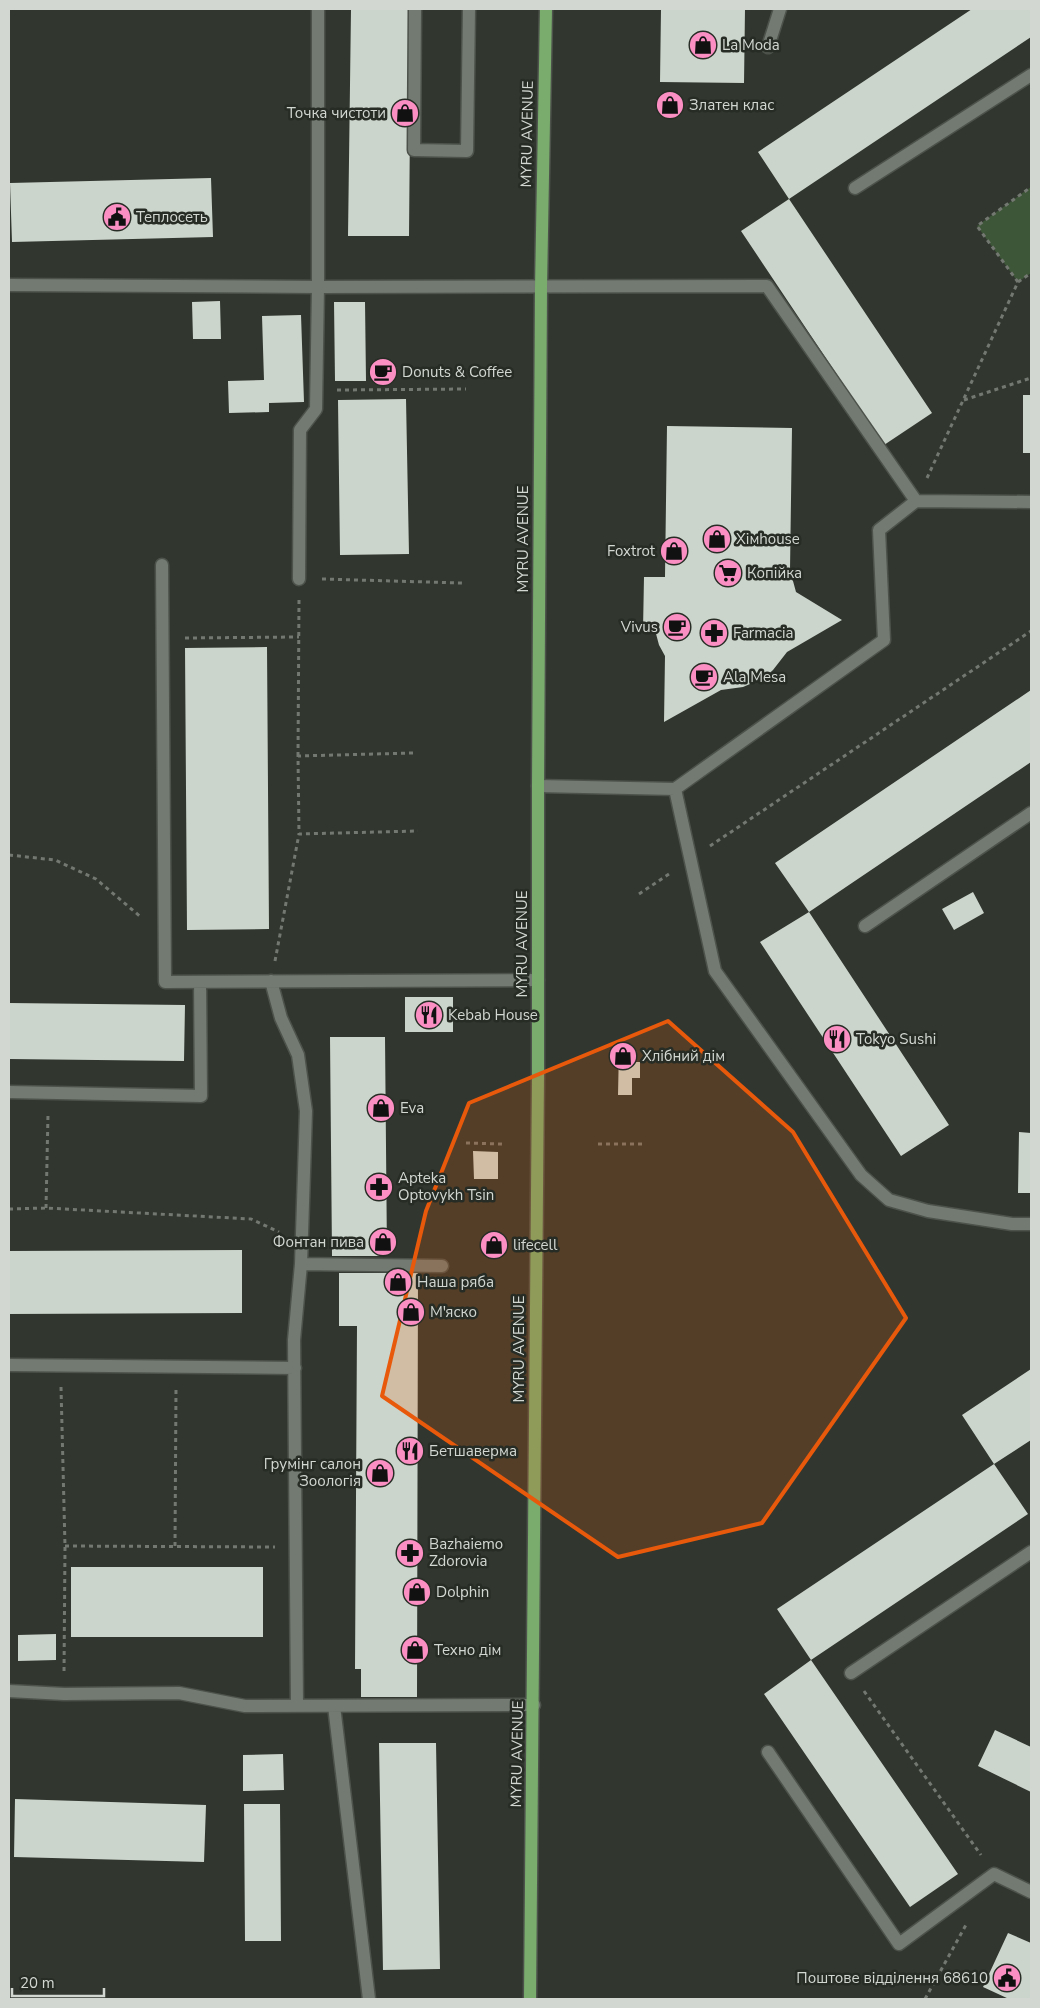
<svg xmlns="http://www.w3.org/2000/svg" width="1040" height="2008" font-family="'Nunito Sans',sans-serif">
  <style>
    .green { fill: #3e5638 }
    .building { fill: #ccd5cb }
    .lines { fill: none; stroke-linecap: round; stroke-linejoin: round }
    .service-casing { stroke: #4d534b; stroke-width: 15 }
    .pedestrian-casing { stroke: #4d534b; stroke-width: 15 }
    .primary-casing { stroke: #4d534b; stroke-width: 15 }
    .path { stroke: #737871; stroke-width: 3; stroke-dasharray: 4 4; stroke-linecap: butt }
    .service { stroke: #727a71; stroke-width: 12 }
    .pedestrian { stroke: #727a71; stroke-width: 12 }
    .primary { stroke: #79ac6d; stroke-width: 12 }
    .marked { fill: #e8590c; fill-opacity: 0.2; stroke: #e8590c; stroke-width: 4; stroke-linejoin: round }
    .labels { text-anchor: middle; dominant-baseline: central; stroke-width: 5; stroke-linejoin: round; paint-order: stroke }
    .poi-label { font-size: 15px; fill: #d3d7d2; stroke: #272d25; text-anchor: start }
    .street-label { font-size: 15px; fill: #d3d7d2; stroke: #272d25 }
  </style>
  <rect width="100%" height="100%" fill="#31372f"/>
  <path class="green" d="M 1031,187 L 1031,273 L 1018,282 L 977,226 Z"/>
  <path class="building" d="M 351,9 L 411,9 L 409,236 L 348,236 Z
    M 661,9 L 745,9 L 744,83 L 660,82 Z
    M 972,9 L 1031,9 L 1031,37 L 789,199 L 932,413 L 884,445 L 741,231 L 789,199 L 758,152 Z
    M 211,178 L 213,237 L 12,242 L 10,183 Z
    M 220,301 L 221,339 L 193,339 L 192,302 Z
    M 334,302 L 365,302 L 366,381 L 335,381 Z
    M 301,315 L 304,402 L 269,403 L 269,412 L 229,413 L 228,381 L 264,380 L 262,316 Z
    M 1023,395 L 1031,395 L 1031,453 L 1023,453 Z
    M 406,399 L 409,554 L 340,555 L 338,400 Z
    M 667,426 L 792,428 L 790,570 L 796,592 L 842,620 L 787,652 L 773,670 L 764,678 L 743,687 L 721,690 L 664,722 L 665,656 L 659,645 L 655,630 L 643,630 L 644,577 L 665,577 Z
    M 267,647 L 269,929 L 187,930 L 185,648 Z
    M 1031,690 L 1031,762 L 809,912 L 775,863 Z
    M 973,892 L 984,913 L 954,930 L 942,909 Z
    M 809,912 L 949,1125 L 901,1156 L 760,942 Z
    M 405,997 L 453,997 L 453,1032 L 405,1032 Z
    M 9,1003 L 185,1005 L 184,1061 L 9,1059 Z
    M 330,1037 L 385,1037 L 387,1256 L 332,1256 Z
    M 619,1047 L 632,1047 L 632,1062 L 640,1062 L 640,1078 L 632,1078 L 632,1095 L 618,1095 Z
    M 1019,1132 L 1031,1133 L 1031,1193 L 1018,1193 Z
    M 473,1151 L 498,1152 L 498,1179 L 474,1179 Z
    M 486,1235 L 504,1236 L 503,1254 L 484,1254 Z
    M 242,1250 L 242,1313 L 9,1314 L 9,1251 Z
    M 339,1273 L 418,1273 L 417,1697 L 361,1697 L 361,1669 L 355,1669 L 357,1326 L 339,1326 Z
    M 1031,1369 L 1031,1440 L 994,1464 L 962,1415 Z
    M 994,1464 L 1028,1514 L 811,1660 L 958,1874 L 910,1907 L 764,1694 L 811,1660 L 777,1609 Z
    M 71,1567 L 263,1567 L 263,1637 L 71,1637 Z
    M 56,1634 L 56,1660 L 18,1661 L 18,1635 Z
    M 995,1730 L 1031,1747 L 1031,1792 L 978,1766 Z
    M 379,1743 L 436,1743 L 440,1969 L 383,1970 Z
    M 283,1754 L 284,1790 L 243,1791 L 243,1755 Z
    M 15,1799 L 206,1805 L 204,1862 L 14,1857 Z
    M 244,1804 L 280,1804 L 281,1941 L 245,1941 Z
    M 1008,1933 L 1031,1943 L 1031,1999 L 1009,1999 L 983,1987 Z"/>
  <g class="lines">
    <defs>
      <path id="service" d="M 318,9 L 318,287 L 767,286 L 916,501
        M 768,47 L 780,9
        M 855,188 L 1031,75
        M 9,285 L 318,287 L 316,409 L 300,430 L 299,579
        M 162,565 L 165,982 L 538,980
        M 538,786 L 675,789 L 715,971 L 861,1175 L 889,1200 L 928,1211 L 1012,1224 L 1031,1224
        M 675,789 L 884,640 L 879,530 L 916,501 L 1031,502
        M 865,926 L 1031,813
        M 271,981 L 281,1018 L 298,1055 L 306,1111 L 301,1264 L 294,1340 L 297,1706
        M 9,1092 L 201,1096 L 200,982
        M 301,1264 L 442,1266
        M 9,1365 L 295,1368
        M 851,1673 L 1031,1552
        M 9,1691 L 64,1694 L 179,1693 L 245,1706 L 534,1705
        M 334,1706 L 369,1999
        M 768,1752 L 899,1944 L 994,1874 L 1031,1892"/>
      <path id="pedestrian" d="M 415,9 L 414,150 L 467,151 L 469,9"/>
      <path id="primary" d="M 530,1999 L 538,1077 L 538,786 L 541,288 L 546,9"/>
    </defs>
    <use href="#service" class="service-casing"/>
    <use href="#pedestrian" class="pedestrian-casing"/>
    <use href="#primary" class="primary-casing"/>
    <path class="path" d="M 1018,282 L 977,226 L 1031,187
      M 337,390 L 466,389
      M 964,400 L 1031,378
      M 927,478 L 1018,282 L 1031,273
      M 322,579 L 462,583
      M 185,638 L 299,637
      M 413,753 L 298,756 L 299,834 L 418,831
      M 298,756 L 299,600
      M 710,846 L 1031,631
      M 9,855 L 55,860 L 96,879 L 142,918
      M 639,894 L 672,872
      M 275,961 L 299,834
      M 466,1143 L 502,1144
      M 598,1144 L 643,1144
      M 46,1208 L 48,1114
      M 9,1209 L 46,1208 L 251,1219 L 279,1232
      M 61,1387 L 65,1546 L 64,1673
      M 65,1546 L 275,1547
      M 175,1546 L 176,1389
      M 864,1691 L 981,1855
      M 925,1999 L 967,1923"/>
    <use href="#service" class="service"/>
    <use href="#pedestrian" class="pedestrian"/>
    <use href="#primary" class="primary"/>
  </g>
  <path class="marked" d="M 668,1021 L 793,1132 L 906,1318 L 762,1523 L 618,1557 L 382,1396 L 426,1211 L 469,1103 Z"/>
  <defs>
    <symbol id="shop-disc" viewBox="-11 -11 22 22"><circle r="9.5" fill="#fb8fc4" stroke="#272d25"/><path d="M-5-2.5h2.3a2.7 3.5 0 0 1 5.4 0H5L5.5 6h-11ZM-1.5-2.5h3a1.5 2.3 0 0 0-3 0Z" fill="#111"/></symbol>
    <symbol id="civic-disc" viewBox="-11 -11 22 22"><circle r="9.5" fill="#fb8fc4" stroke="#272d25"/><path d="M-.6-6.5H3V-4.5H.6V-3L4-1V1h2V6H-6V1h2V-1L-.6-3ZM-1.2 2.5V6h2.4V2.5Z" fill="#111"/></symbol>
    <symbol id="cafe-disc" viewBox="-11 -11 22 22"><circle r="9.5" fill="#fb8fc4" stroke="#272d25"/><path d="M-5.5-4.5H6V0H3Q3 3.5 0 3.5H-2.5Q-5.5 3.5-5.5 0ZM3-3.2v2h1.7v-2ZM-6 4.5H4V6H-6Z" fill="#111"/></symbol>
    <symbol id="supermarket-disc" viewBox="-11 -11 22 22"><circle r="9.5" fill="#fb8fc4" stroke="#272d25"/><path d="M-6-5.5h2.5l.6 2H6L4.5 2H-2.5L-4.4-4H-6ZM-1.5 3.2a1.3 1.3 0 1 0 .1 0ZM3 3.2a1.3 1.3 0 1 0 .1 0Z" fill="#111"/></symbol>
    <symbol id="pharmacy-disc" viewBox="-11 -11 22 22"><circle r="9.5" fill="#fb8fc4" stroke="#272d25"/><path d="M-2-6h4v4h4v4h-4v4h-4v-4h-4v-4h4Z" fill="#111"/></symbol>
    <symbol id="restaurant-disc" viewBox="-11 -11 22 22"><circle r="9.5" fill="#fb8fc4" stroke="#272d25"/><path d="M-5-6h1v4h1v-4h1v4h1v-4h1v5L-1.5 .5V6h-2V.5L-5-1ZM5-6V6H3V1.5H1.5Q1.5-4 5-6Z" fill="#111"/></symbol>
  </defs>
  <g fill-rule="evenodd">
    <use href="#shop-disc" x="687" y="29" width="32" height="32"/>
    <use href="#shop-disc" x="654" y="89" width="32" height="32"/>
    <use href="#shop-disc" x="389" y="97" width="32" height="32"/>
    <use href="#civic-disc" x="101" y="201" width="32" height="32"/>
    <use href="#cafe-disc" x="367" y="356" width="32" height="32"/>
    <use href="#shop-disc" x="701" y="523" width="32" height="32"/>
    <use href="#shop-disc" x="658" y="535" width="32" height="32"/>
    <use href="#supermarket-disc" x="712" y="557" width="32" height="32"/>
    <use href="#cafe-disc" x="661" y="611" width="32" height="32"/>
    <use href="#pharmacy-disc" x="698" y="617" width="32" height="32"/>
    <use href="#cafe-disc" x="688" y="661" width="32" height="32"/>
    <use href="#restaurant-disc" x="413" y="999" width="32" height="32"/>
    <use href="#restaurant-disc" x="821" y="1023" width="32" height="32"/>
    <use href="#shop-disc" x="607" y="1040" width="32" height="32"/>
    <use href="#shop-disc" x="365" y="1092" width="32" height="32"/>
    <use href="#pharmacy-disc" x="363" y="1171" width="32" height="32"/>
    <use href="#shop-disc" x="367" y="1226" width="32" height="32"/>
    <use href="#shop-disc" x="478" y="1229" width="32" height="32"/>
    <use href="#shop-disc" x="382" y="1266" width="32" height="32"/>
    <use href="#shop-disc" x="395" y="1296" width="32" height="32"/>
    <use href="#restaurant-disc" x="394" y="1435" width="32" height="32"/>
    <use href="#shop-disc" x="364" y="1457" width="32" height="32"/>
    <use href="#pharmacy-disc" x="394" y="1537" width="32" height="32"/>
    <use href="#shop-disc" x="401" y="1576" width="32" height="32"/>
    <use href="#shop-disc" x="399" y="1634" width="32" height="32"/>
    <use href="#civic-disc" x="991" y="1962" width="32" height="32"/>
  </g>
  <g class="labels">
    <g class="poi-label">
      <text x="722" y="45">La Moda</text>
      <text x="689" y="105">Златен клас</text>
      <text x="386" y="113" text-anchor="end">Точка чистоти</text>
      <text x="136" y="217">Теплосеть</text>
      <text x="402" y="372">Donuts &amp; Coffee</text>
      <text x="736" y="539">Хімhouse</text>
      <text x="655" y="551" text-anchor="end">Foxtrot</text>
      <text x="747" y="573">Копійка</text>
      <text x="658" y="627" text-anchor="end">Vivus</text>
      <text x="733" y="633">Farmacia</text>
      <text x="723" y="677">Ala Mesa</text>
      <text x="448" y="1015">Kebab House</text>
      <text x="856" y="1039">Tokyo Sushi</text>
      <text x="642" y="1056">Хлібний дім</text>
      <text x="400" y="1108">Eva</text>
      <text x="398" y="1178">Apteka<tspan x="398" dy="17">Optovykh Tsin</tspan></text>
      <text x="364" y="1242" text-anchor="end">Фонтан пива</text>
      <text x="513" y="1245">lifecell</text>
      <text x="417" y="1282">Наша ряба</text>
      <text x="430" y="1312">М'яско</text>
      <text x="429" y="1451">Бетшаверма</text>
      <text x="361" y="1464" text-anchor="end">Грумінг салон<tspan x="361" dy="17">Зоологія</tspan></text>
      <text x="429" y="1544">Bazhaiemo<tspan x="429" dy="17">Zdorovia</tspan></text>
      <text x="436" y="1592">Dolphin</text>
      <text x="434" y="1650">Техно дім</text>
      <text x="988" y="1978" text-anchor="end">Поштове відділення 68610</text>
    </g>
    <g class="street-label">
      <text transform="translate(527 134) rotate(-89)">MYRU AVENUE</text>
      <text transform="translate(523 539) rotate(-90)">MYRU AVENUE</text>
      <text transform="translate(522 944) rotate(-90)">MYRU AVENUE</text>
      <text transform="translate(519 1349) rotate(-90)">MYRU AVENUE</text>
      <text transform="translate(517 1754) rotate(-89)">MYRU AVENUE</text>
    </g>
  </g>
  <rect width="1040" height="2008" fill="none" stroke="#d3d7d2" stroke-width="20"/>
  <path d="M12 1988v8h92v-8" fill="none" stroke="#d3d7d2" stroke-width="2.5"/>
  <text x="20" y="1988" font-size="15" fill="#d3d7d2" stroke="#272d25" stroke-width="4" paint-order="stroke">20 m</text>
</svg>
